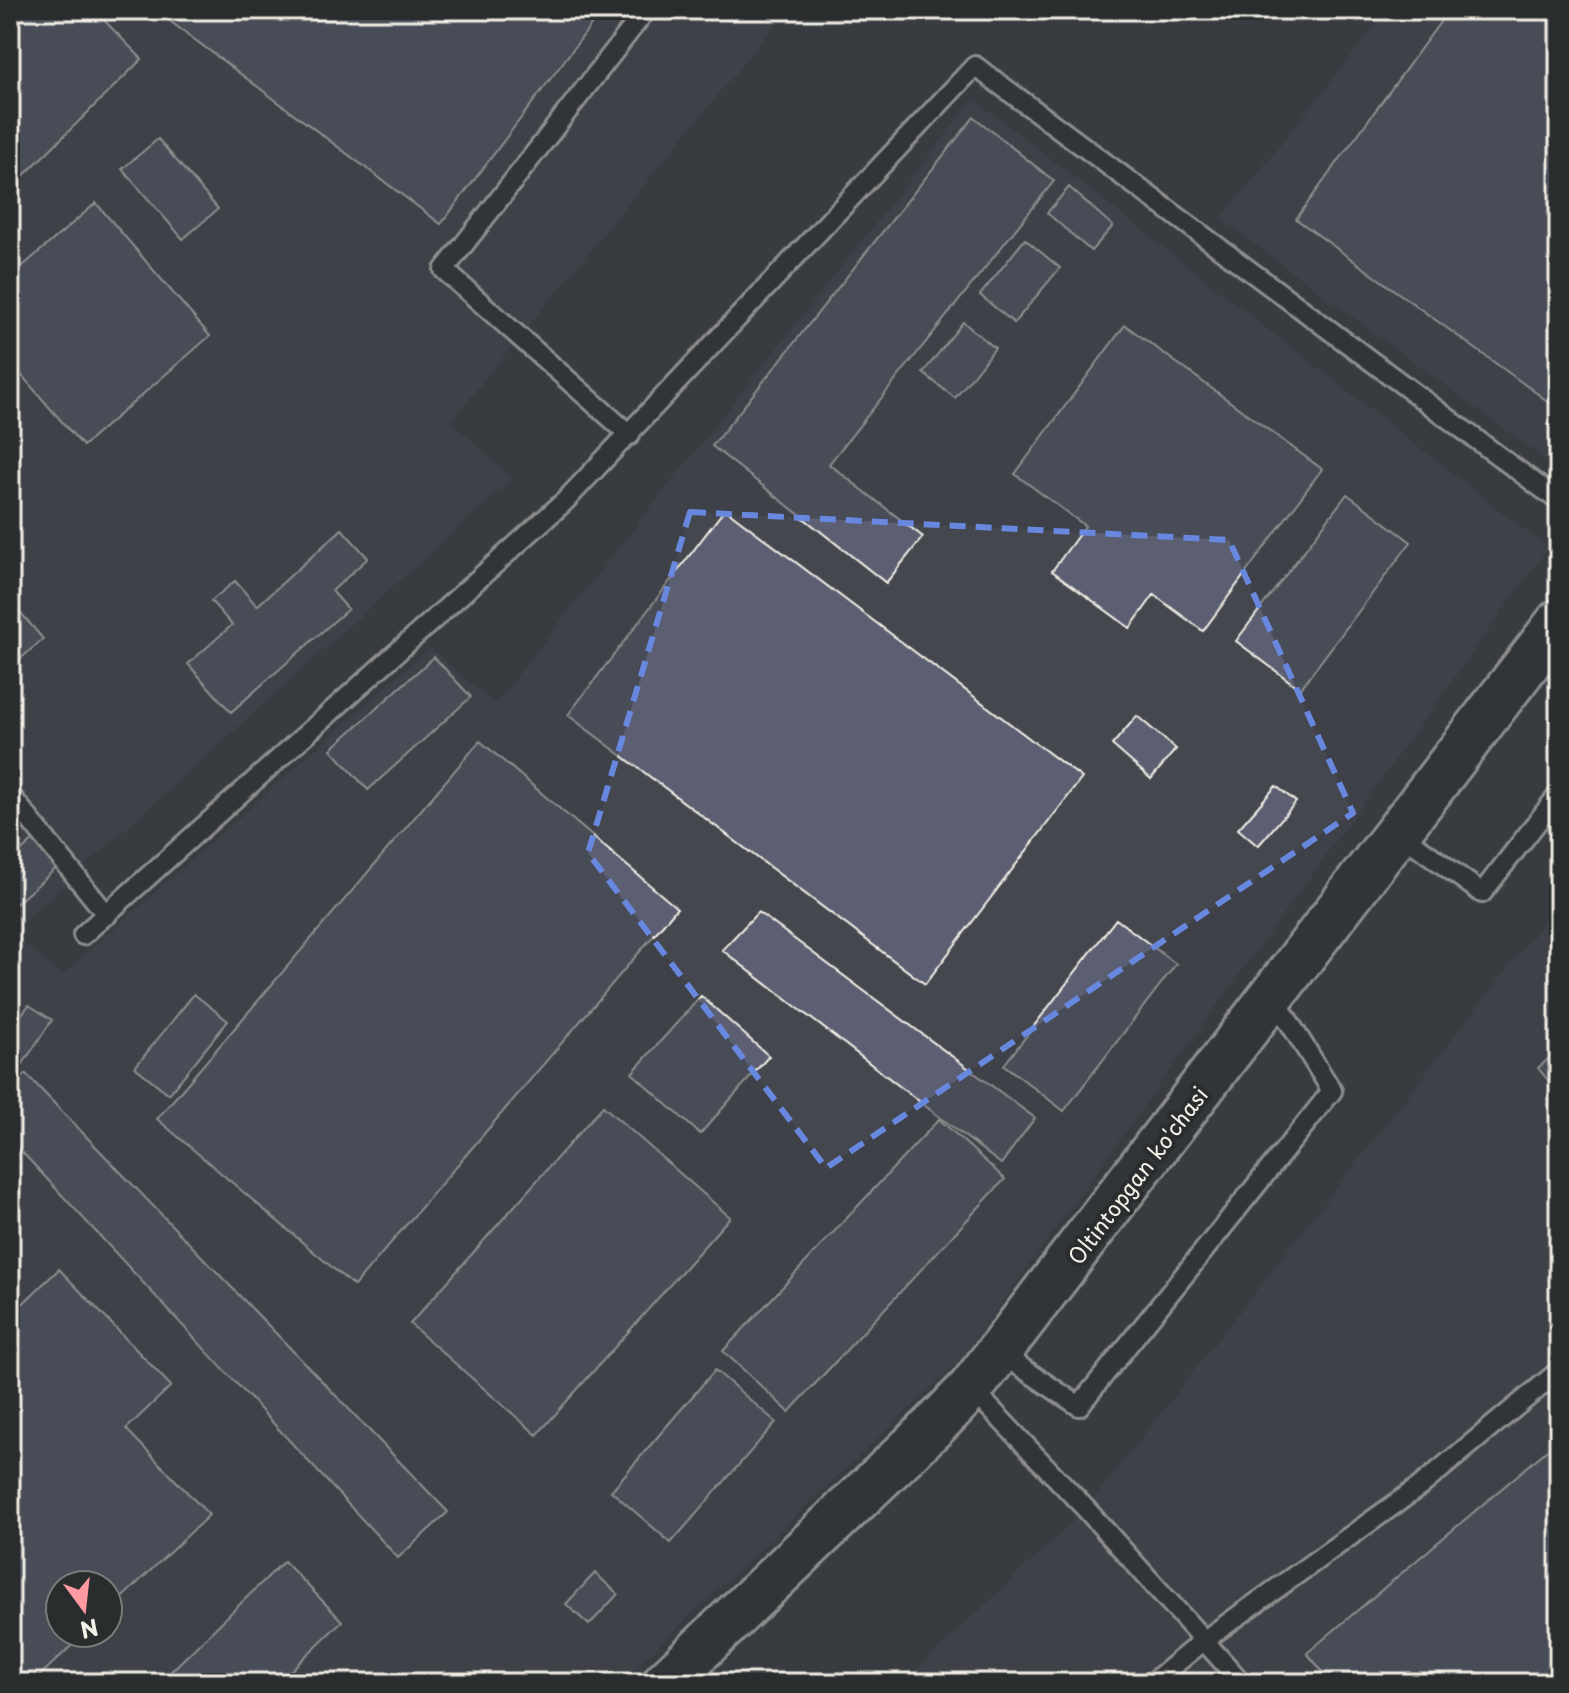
<svg xmlns="http://www.w3.org/2000/svg" width="1569" height="1693" font-family="'Playpen Sans',sans-serif">
  <style>
    .built { fill: #444650; fill-rule: evenodd }
    .building { fill: #5c5f71; stroke: #f4f1e8; stroke-width: 2 }
    .lines { fill: none; stroke-linecap: round; stroke-linejoin: round }
    .service-casing { stroke: #f4f1e8; stroke-width: 24 }
    .tertiary-casing { stroke: #f4f1e8; stroke-width: 50 }
    .service { stroke: #2a2d2e; stroke-width: 18 }
    .tertiary { stroke: #2a2d2e; stroke-width: 44 }
    .marked { fill: none; stroke: #6887de; stroke-width: 6; stroke-dasharray: 16 10; stroke-linejoin: round }
    .labels { text-anchor: middle; dominant-baseline: central; stroke-width: 8; stroke-linejoin: round; paint-order: stroke }
    .street-label { font-size: 22px; fill: #f4f1e8; stroke: #2a2d2e }
  </style>
  <rect width="100%" height="100%" fill="#393c42"/>
  <filter id="ink" filterUnits="userSpaceOnUse"><feTurbulence type="fractalNoise" baseFrequency=".0125" numOctaves="2"/><feDisplacementMap in="SourceGraphic" scale="16" xChannelSelector="R" yChannelSelector="G"/><feConvolveMatrix kernelMatrix="1 2 1 2 8 2 1 2 1" color-interpolation-filters="sRGB"/></filter>
  <g filter="url(#ink)">
    <path class="built" d="M 10,10 L 787,10 L 451,421 L 512,479 L 20,925 L 10,917 Z
      M 1388,10 L 1559,10 L 1559,470 L 1221,219 Z
      M 974,99 L 1548,548 L 959,1362 L 619,1683 L 10,1683 L 10,932 L 62,975 L 429,648 L 495,704 ZM 60,1585 L 108,1585 L 108,1633 L 60,1633 Z
      M 1559,902 L 1559,1683 L 903,1683 L 1086,1509 Z"/>
    <path class="building" d="M 10,10 L 94,10 L 142,59 L 10,189 Z
      M 155,10 L 591,10 L 598,16 L 441,224 Z
      M 1449,10 L 1559,10 L 1559,389 L 1549,402 L 1296,219 Z
      M 974,117 L 1054,181 L 829,464 L 923,537 L 886,583 L 712,446 Z
      M 158,139 L 218,209 L 183,239 L 122,169 Z
      M 1069,187 L 1113,226 L 1091,251 L 1047,213 Z
      M 96,203 L 210,336 L 83,446 L 10,362 L 10,277 Z
      M 1025,239 L 1060,268 L 1014,323 L 980,295 Z
      M 963,322 L 995,348 L 955,398 L 923,373 Z
      M 1125,325 L 1322,469 L 1203,631 L 1154,595 L 1130,628 L 1052,571 L 1085,526 L 1015,474 Z
      M 1347,494 L 1411,542 L 1300,689 L 1236,641 Z
      M 725,509 L 1082,778 L 925,984 L 568,715 Z
      M 342,529 L 368,558 L 332,591 L 348,609 L 231,712 L 188,664 L 232,625 L 211,601 L 235,581 L 257,606 Z
      M 10,600 L 43,639 L 10,668 Z
      M 434,657 L 471,697 L 368,790 L 331,749 Z
      M 1137,716 L 1176,749 L 1151,779 L 1112,745 Z
      M 480,741 L 677,908 L 354,1286 L 157,1119 Z
      M 1276,786 L 1296,802 L 1258,846 L 1238,829 Z
      M 35,839 L 59,866 L 10,909 L 10,861 Z
      M 758,912 L 1035,1118 L 1001,1164 L 722,950 Z
      M 1116,919 L 1176,964 L 1064,1111 L 1004,1065 Z
      M 194,994 L 228,1021 L 169,1094 L 135,1067 Z
      M 701,996 L 769,1056 L 700,1134 L 632,1073 Z
      M 29,1005 L 52,1020 L 10,1083 L 10,1029 Z
      M 1559,1050 L 1559,1094 L 1538,1068 Z
      M 26,1074 L 448,1512 L 398,1558 L 10,1139 L 10,1089 Z
      M 603,1106 L 730,1217 L 537,1435 L 410,1324 Z
      M 939,1119 L 1005,1179 L 789,1412 L 723,1351 Z
      M 59,1269 L 171,1386 L 126,1429 L 209,1515 L 108,1611 L 108,1585 L 60,1585 L 60,1633 L 85,1633 L 32,1683 L 10,1683 L 10,1303 L 16,1310 Z
      M 715,1370 L 776,1422 L 671,1543 L 611,1491 Z
      M 1559,1440 L 1559,1683 L 1332,1683 L 1307,1653 Z
      M 284,1561 L 342,1621 L 278,1683 L 159,1683 Z
      M 595,1573 L 618,1594 L 589,1625 L 566,1604 Z"/>
    <g class="lines">
      <defs>
        <path id="service" d="M 630,435 L 444,270 L 646,10
          M 10,795 L 107,915
          M 1398,832 L 1482,893 L 1559,794
          M 83,935 L 565,501 L 975,66 L 1559,501
          M 1000,1353 L 1079,1406 L 1332,1091 L 1273,996
          M 971,1388 L 1086,1509 L 1242,1683
          M 1152,1683 L 1203,1641 L 1419,1487 L 1559,1371"/>
        <path id="tertiary" d="M 665,1683 L 937,1423 L 971,1388 L 1559,622"/>
      </defs>
      <use href="#service" class="service-casing"/>
      <use href="#tertiary" class="tertiary-casing"/>
      <use href="#service" class="service"/>
      <use href="#tertiary" class="tertiary"/>
    </g>
  </g>
  <path d="M0 0H1569V1693H0ZM 690,512 L 1229,540 L 1353,813 L 826,1168 L 588,853 Z" fill="#393c42" fill-opacity=".55" fill-rule="evenodd"/>
  <path class="marked" d="M 690,512 L 1229,540 L 1353,813 L 826,1168 L 588,853 Z"/>
  <g class="labels">
    <g class="street-label">
      <text transform="translate(1137 1175) rotate(-53)">Oltintopgan ko'chasi</text>
    </g>
  </g>
  <rect width="1569" height="1693" fill="none" stroke="#2a2d2e" stroke-width="40"/>
  <rect x="20" y="20" width="1529" height="1653" fill="none" stroke="#f4f1e8" stroke-width="3" filter="url(#ink)"/>
  <g transform="translate(84 1609) rotate(165)"><circle r="38" fill="#2a2d2e" stroke="#7b7b78" stroke-width="2"/>
  <path d="M0-6L14 30L0 20L-14 30Z" fill="#ff9aa2"/>
  <text y="-12" font-size="22" font-weight="bold" text-anchor="middle" fill="#f4f1e8">N</text>
  </g>
</svg>
